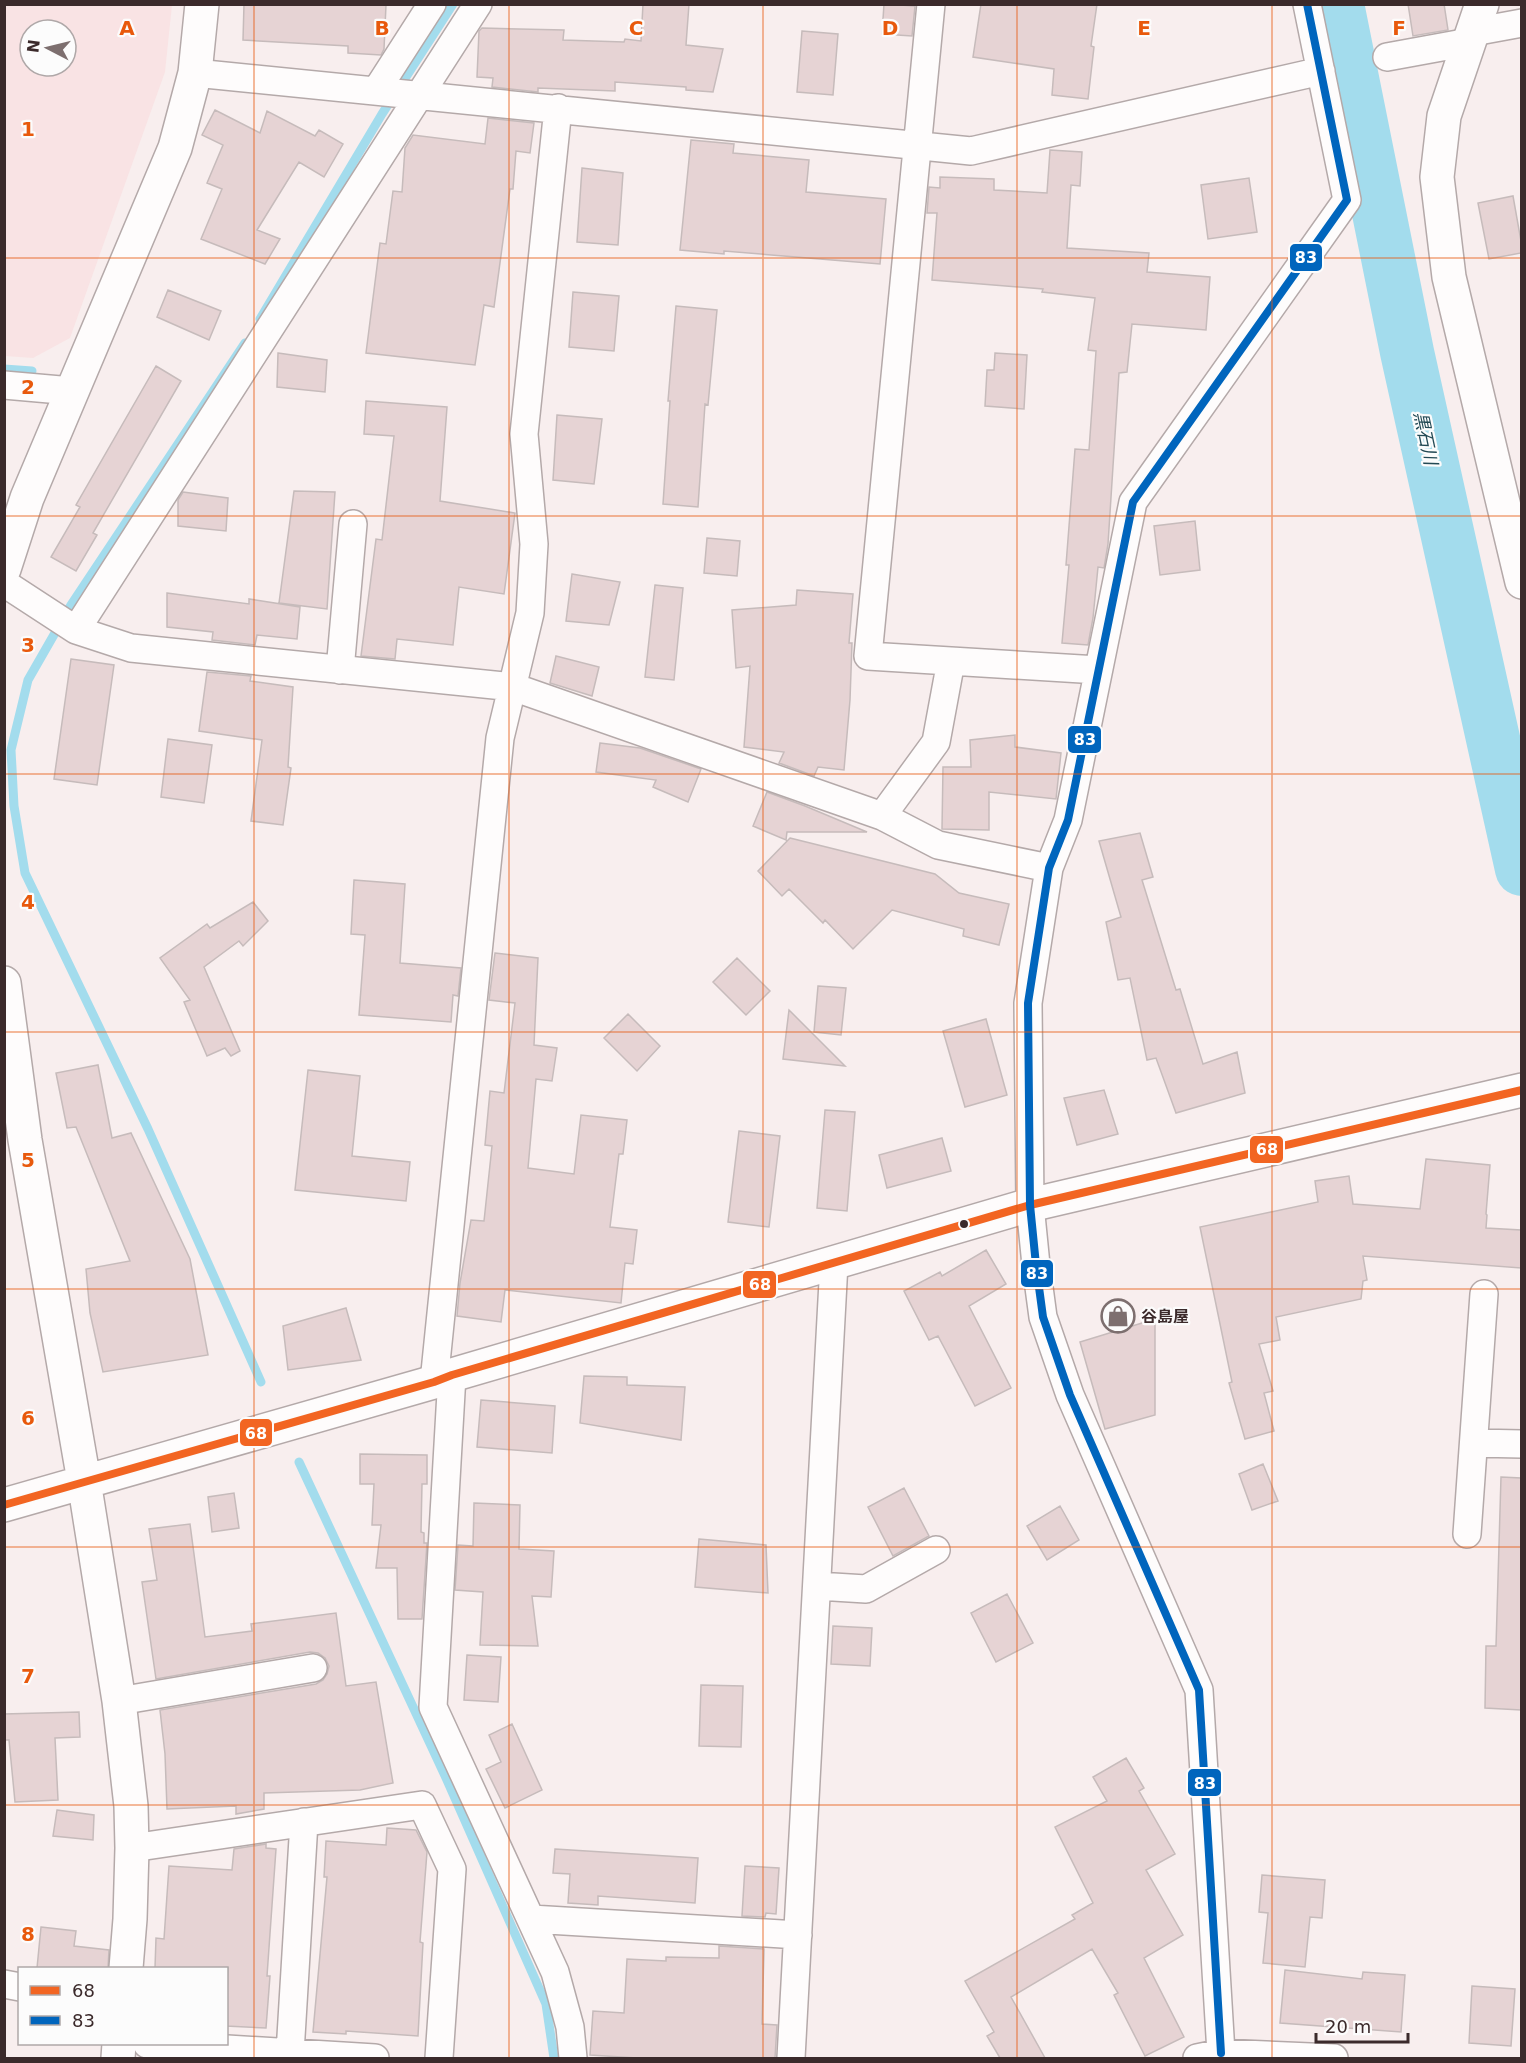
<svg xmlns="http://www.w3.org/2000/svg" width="1526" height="2063" font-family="'DejaVu Sans','Noto Sans JP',sans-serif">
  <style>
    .built { fill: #f9e3e4; fill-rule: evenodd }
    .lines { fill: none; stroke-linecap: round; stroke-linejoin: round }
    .stream { stroke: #a3dced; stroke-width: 9 }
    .river { stroke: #a3dced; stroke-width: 54 }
    .building { fill: #e6d3d4; stroke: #c6bbbb; stroke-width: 1.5 }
    .street-casing { stroke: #b4a9a9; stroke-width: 30 }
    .secondary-casing { stroke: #b4a9a9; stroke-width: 36 }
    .street { stroke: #fefcfc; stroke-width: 27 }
    .secondary { stroke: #fefcfc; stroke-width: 33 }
    .bus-1-casing { stroke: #fcfcfc; stroke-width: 12 }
    .bus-2-casing { stroke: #fcfcfc; stroke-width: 12 }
    .bus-1 { stroke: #f26522; stroke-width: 8 }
    .bus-2 { stroke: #0065bd; stroke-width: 8 }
    .grid { fill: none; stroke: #e8590c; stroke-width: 1.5; stroke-opacity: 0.55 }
    .bus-dot { fill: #3b2a2b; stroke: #fcfcfc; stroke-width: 2 }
    .labels { text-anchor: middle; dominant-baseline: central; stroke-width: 4.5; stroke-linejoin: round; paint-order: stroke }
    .poi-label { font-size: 16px; font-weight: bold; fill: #3b2a2b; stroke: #fcfcfc; text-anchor: start }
    .water-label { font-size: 18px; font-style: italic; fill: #234a55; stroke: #fcfcfc }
    .grid-label { font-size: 20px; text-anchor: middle; font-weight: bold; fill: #e8590c; stroke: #fcfcfc; stroke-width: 4.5; stroke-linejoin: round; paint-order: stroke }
    .line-badge { stroke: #fcfcfc; stroke-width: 2 }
    .badge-label { font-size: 16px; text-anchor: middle; font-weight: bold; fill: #fff }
  </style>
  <rect width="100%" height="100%" fill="#f8eeee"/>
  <path class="built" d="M 4,5 L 172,5 L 165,72 L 70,338 L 33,358 L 5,356 ZM 30,30 L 66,30 L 66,66 L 30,66 Z"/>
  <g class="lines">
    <path class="stream" d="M 260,319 L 382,114 L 453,4
      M 245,343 L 71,605 L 28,680 L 11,750 L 14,806 L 25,873 L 148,1129 L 261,1382
      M 4,369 L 32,371
      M 299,1462 L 447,1780 L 546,2004 L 554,2058"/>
    <path class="river" d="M 1337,4 L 1407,352 L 1522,869"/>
  </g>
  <path class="building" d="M 244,4 L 386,5 L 384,49 L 381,55 L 348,53 L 348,46 L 243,40 Z
    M 643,4 L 689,4 L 686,45 L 723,49 L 713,92 L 686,90 L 686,87 L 615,82 L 615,91 L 538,88 L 538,92 L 492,87 L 493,78 L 477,77 L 479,31 L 482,28 L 564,30 L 563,40 L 624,42 L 625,39 L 641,41 Z
    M 884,4 L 915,6 L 912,36 L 882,34 Z
    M 981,4 L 1097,4 L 1091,46 L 1094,47 L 1088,99 L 1052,95 L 1054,69 L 973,57 Z
    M 1408,4 L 1444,4 L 1448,30 L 1413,36 Z
    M 802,31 L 838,34 L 833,95 L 797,92 Z
    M 215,110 L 260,133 L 267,111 L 315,136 L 319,130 L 343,144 L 324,177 L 299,162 L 257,230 L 280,239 L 265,264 L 201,239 L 222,189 L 207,183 L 223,145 L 202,135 Z
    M 488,118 L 534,123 L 530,153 L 516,151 L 513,189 L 510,189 L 494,307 L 484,305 L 475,365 L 366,353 L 380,243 L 386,244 L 393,191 L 402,192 L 405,148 L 413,135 L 485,144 Z
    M 691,140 L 734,144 L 733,153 L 809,160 L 806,192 L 886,199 L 880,264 L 724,251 L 724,254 L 680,250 Z
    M 1050,150 L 1082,152 L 1080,186 L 1071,185 L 1067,248 L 1149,253 L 1147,272 L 1210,277 L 1206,330 L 1132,324 L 1127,372 L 1119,373 L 1108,544 L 1104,568 L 1098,567 L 1093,618 L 1088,645 L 1062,643 L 1069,565 L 1066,565 L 1075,449 L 1089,450 L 1096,351 L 1088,350 L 1095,298 L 1042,292 L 1043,289 L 932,280 L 937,213 L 927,213 L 929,187 L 940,188 L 940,177 L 994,179 L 994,190 L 1047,193 Z
    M 582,168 L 623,173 L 618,245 L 577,242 Z
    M 1249,178 L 1257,232 L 1208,239 L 1201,185 Z
    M 1513,196 L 1521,241 L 1521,253 L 1489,259 L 1478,203 Z
    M 168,290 L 221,311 L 209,340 L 157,317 Z
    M 573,292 L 619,296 L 614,351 L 569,347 Z
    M 676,306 L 717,310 L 708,405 L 705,404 L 698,507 L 663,504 L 670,401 L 668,401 Z
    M 278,353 L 327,360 L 325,392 L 277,387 Z
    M 995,353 L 1027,355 L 1024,409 L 985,406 L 987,370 L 994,370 Z
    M 156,366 L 181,381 L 93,533 L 97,535 L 76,571 L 51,557 L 80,507 L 76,505 Z
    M 366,401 L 447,407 L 440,501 L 515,513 L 504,594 L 459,587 L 453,645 L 397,639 L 395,659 L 361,656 L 376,539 L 382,540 L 394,436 L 364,434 Z
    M 557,415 L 602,419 L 594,484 L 553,480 Z
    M 294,491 L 335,492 L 327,609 L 279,603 Z
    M 183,492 L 228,498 L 226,531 L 178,526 L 178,500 Z
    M 1195,521 L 1200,570 L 1160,575 L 1154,526 Z
    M 707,538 L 740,541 L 737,576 L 704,573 Z
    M 572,574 L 620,582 L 609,625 L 566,621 Z
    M 655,585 L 683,588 L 674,680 L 645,677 Z
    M 797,590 L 853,594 L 849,643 L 852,643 L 850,700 L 844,770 L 818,767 L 814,776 L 779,763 L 784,752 L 744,747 L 750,666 L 736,668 L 732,610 L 796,605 Z
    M 167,593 L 249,604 L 249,599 L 300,607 L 297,639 L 257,635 L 255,645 L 212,640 L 213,632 L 167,627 Z
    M 556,656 L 599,667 L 592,696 L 550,683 Z
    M 71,659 L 114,665 L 97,785 L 54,779 Z
    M 207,672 L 251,676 L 250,681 L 293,687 L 288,767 L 291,768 L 283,825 L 251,821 L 262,740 L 199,731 Z
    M 1015,735 L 1015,747 L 1061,753 L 1056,799 L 989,792 L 989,830 L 942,829 L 943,767 L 971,767 L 970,740 Z
    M 168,739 L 212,745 L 204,803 L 161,797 Z
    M 600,743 L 640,748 L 701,769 L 688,802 L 653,787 L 656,780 L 596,772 Z
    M 767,792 L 805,806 L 867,832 L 787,832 L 786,840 L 753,826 Z
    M 1140,833 L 1153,877 L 1142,880 L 1176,990 L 1180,989 L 1203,1064 L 1237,1052 L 1245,1093 L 1176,1113 L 1156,1058 L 1147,1060 L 1130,978 L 1118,980 L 1106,922 L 1121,917 L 1099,841 Z
    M 790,838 L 935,874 L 959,893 L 1009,904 L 999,945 L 963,936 L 964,929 L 892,910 L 853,949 L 825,920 L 823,923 L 789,889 L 782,896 L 758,871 Z
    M 354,880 L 405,884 L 400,963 L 461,968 L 458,996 L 453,995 L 451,1022 L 359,1015 L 365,935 L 351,934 Z
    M 253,902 L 268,921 L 243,946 L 239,941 L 204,967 L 240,1051 L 231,1056 L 225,1048 L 207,1056 L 184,1002 L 190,1000 L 160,958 L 207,924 L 210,928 Z
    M 495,953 L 538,958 L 534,1045 L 557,1048 L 552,1081 L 536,1079 L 528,1168 L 574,1174 L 581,1115 L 627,1120 L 623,1154 L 619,1154 L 610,1227 L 637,1230 L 633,1264 L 625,1263 L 621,1303 L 505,1290 L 501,1322 L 457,1316 L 460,1283 L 471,1220 L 484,1221 L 492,1146 L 485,1145 L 490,1091 L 504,1093 L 515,1003 L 489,1000 Z
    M 737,958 L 770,991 L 746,1015 L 713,982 Z
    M 818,986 L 846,988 L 841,1035 L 814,1032 Z
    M 789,1010 L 845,1066 L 783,1059 Z
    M 628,1014 L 660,1046 L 637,1071 L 604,1038 Z
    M 986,1019 L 1007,1095 L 965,1107 L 943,1031 Z
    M 98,1065 L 112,1138 L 131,1133 L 190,1259 L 208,1355 L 103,1372 L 90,1313 L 86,1269 L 130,1261 L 76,1127 L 67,1128 L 56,1073 Z
    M 308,1070 L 360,1076 L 352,1156 L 410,1162 L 406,1201 L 295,1190 Z
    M 1104,1090 L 1118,1134 L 1077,1145 L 1064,1098 Z
    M 825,1110 L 855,1112 L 847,1211 L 817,1208 Z
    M 739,1131 L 780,1136 L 769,1227 L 728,1222 Z
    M 942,1138 L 951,1171 L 887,1188 L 879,1155 Z
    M 1426,1159 L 1490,1165 L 1486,1214 L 1487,1215 L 1486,1228 L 1521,1230 L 1521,1268 L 1363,1256 L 1367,1280 L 1363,1281 L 1361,1299 L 1276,1317 L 1280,1340 L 1259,1344 L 1273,1391 L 1264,1393 L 1274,1431 L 1245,1439 L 1229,1383 L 1232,1382 L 1200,1227 L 1318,1202 L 1315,1181 L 1349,1176 L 1353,1204 L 1420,1209 Z
    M 986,1250 L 1006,1284 L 969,1306 L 1011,1388 L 975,1406 L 938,1336 L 929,1340 L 904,1291 L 940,1272 L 942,1276 Z
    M 346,1308 L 361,1360 L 288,1370 L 283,1326 Z
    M 1155,1319 L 1155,1415 L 1105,1429 L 1080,1342 Z
    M 584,1376 L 627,1377 L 627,1385 L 685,1387 L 681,1440 L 580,1423 Z
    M 481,1400 L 555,1406 L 552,1453 L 477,1447 Z
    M 360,1454 L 427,1455 L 427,1484 L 422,1484 L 421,1532 L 424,1533 L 424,1543 L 427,1543 L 422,1619 L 398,1619 L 397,1568 L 376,1568 L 381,1525 L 372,1525 L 374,1484 L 360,1484 Z
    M 1263,1464 L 1278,1501 L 1252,1510 L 1239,1474 Z
    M 1501,1477 L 1521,1478 L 1521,1710 L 1485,1708 L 1486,1646 L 1496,1646 Z
    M 904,1488 L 929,1536 L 893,1556 L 868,1507 Z
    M 234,1493 L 239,1528 L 212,1532 L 208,1497 Z
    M 474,1503 L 520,1505 L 519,1549 L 554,1551 L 551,1597 L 532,1596 L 538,1646 L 480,1645 L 483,1592 L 455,1590 L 458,1545 L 473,1546 Z
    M 1060,1506 L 1079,1540 L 1047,1560 L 1027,1526 Z
    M 190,1524 L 205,1637 L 252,1631 L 251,1624 L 336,1613 L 346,1686 L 376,1682 L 393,1783 L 360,1790 L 264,1793 L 264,1809 L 236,1814 L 236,1806 L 167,1809 L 165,1754 L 160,1710 L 316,1684 L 323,1680 L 327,1674 L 329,1666 L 325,1658 L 318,1653 L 310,1652 L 156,1679 L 142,1582 L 157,1580 L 149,1529 Z
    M 699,1539 L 766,1545 L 768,1593 L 695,1587 Z
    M 1007,1594 L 1033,1643 L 996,1662 L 971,1613 Z
    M 833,1626 L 872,1628 L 870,1666 L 831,1664 Z
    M 467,1655 L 501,1657 L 498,1702 L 464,1700 Z
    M 701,1685 L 743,1686 L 741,1747 L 699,1746 Z
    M 79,1712 L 80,1737 L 55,1738 L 58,1800 L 15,1802 L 9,1740 L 4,1740 L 4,1714 Z
    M 512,1724 L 542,1790 L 505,1808 L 486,1769 L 501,1762 L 489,1735 Z
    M 1126,1758 L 1144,1788 L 1139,1791 L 1175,1854 L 1146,1870 L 1183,1935 L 1144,1958 L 1184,2037 L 1145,2056 L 1114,1995 L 1118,1993 L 1092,1949 L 1011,1997 L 1045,2058 L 1000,2058 L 987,2036 L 994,2032 L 965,1981 L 1075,1919 L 1072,1915 L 1093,1903 L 1055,1827 L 1107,1801 L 1093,1777 Z
    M 57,1810 L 94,1815 L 93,1840 L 53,1836 Z
    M 387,1828 L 416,1830 L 427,1852 L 420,1942 L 423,1943 L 418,2036 L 346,2031 L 346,2034 L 313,2032 L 327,1877 L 324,1877 L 326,1841 L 386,1845 Z
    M 266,1844 L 266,1848 L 276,1849 L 267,1976 L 270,1976 L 266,2028 L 226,2026 L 228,1968 L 155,1968 L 156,1938 L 164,1939 L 169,1866 L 232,1870 L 234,1849 Z
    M 555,1849 L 698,1858 L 695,1903 L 598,1896 L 598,1905 L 568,1903 L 570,1874 L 553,1873 Z
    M 745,1866 L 779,1868 L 776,1914 L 766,1913 L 765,1917 L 742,1916 Z
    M 1262,1875 L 1325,1880 L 1322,1918 L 1310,1917 L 1305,1967 L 1263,1963 L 1268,1913 L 1259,1912 Z
    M 41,1927 L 76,1931 L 74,1946 L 109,1950 L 108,1968 L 37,1968 Z
    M 719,1946 L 764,1949 L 762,2024 L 777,2025 L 775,2058 L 637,2058 L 590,2055 L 593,2011 L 624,2013 L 627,1959 L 666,1961 L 666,1957 L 719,1958 Z
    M 1285,1970 L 1362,1979 L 1363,1972 L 1405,1975 L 1401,2032 L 1280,2023 Z
    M 1472,1986 L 1515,1989 L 1511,2046 L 1469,2043 Z"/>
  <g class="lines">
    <defs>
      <path id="street" d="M 931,4 L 868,656 L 1098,670
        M 1473,32 L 1522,23
        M 1387,57 L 1469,42
        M 195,73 L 971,151 L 1321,71
        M 376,91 L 432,4
        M 4,385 L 72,391
        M 4,583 L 76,630 L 131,648 L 513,687 L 882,816 L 938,845 L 1049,868
        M 76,630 L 478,4
        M 340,670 L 353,524
        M 882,816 L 936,742 L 951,661
        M 452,1375 L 433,1707 L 555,1972 L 570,2027 L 573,2058
        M 434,1382 L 500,738 L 530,613 L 534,544 L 524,434 L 558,108
        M 1474,1443 L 1522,1444
        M 1467,1534 L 1484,1294
        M 817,1586 L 866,1589 L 936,1550
        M 119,1701 L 313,1668
        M 132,1848 L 422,1805 L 452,1869 L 439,2058
        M 531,1919 L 798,1935
        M 4,1984 L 20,1987
        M 147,2044 L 375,2058
        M 290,2053 L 304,1822
        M 1221,2053 L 1199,1690 L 1070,1395 L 1043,1317 L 1036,1265 L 1030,1205 L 1028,1003 L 1049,868 L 1068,820 L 1133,502 L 1347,200 L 1307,4
        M 791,2058 L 834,1263
        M 1197,2058 L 1221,2053 L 1334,2058"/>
      <path id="secondary" d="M 1482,4 L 1444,116 L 1437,177 L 1449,277 L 1522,582
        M 4,569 L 27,498 L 175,148 L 195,73 L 202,4
        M 4,983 L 25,1140 L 84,1481 L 119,1701 L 131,1806 L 132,1848 L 130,1919 L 126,1968
        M 4,1505 L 434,1382 L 452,1375 L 1030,1205 L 1522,1090
        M 118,2058 L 119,2044"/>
    </defs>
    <use href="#street" class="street-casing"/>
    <use href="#secondary" class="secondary-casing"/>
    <use href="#street" class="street"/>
    <use href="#secondary" class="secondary"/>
    <defs>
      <path id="bus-1" d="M 4,1505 L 434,1382 L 452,1375 L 1030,1205 L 1522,1090"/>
      <path id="bus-2" d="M 1221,2053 L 1199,1690 L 1070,1395 L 1043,1317 L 1036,1265 L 1030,1205 L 1028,1003 L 1049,868 L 1068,820 L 1133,502 L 1347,200 L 1307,4"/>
    </defs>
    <use href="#bus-1" class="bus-1-casing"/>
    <use href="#bus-2" class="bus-2-casing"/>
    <use href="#bus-1" class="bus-1"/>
    <use href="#bus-2" class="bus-2"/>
  </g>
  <path class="grid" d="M 254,4 L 254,2058M 509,4 L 509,2058M 763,4 L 763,2058M 1017,4 L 1017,2058M 1272,4 L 1272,2058M 4,258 L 1522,258M 4,516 L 1522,516M 4,774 L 1522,774M 4,1032 L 1522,1032M 4,1289 L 1522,1289M 4,1547 L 1522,1547M 4,1805 L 1522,1805"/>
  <defs>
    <symbol id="shop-ring" viewBox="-11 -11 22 22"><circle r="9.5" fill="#fcfcfc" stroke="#7d6f6f" stroke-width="1.5"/><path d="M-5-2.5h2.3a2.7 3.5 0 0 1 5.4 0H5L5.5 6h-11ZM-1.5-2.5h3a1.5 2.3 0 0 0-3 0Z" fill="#7d6f6f"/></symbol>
  </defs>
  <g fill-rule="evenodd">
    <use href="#shop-ring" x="1099" y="1297" width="38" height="38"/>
  </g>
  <circle class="bus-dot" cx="964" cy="1224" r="5"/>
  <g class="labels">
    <g class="poi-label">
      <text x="1141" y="1316">谷島屋</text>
    </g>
    <g class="water-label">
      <text transform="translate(1426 438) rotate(78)">黒石川</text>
    </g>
  </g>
  <g class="grid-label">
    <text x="127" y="35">A</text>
    <text x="382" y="35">B</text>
    <text x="636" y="35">C</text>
    <text x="890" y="35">D</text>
    <text x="1144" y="35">E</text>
    <text x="1399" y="35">F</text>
    <text x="28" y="136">1</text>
    <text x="28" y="394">2</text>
    <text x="28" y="652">3</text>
    <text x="28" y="909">4</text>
    <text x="28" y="1167">5</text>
    <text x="28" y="1425">6</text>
    <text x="28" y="1683">7</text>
    <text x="28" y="1941">8</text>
  </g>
  <g class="line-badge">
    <rect x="1289" y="243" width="34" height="29" rx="6" fill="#0065bd"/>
    <rect x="1067" y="725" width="35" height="29" rx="6" fill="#0065bd"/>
    <rect x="1249" y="1135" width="35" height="29" rx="6" fill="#f26522"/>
    <rect x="1020" y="1259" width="34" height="29" rx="6" fill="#0065bd"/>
    <rect x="742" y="1270" width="35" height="29" rx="6" fill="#f26522"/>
    <rect x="239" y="1418" width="34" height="29" rx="6" fill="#f26522"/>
    <rect x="1187" y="1768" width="35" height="29" rx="6" fill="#0065bd"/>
  </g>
  <g class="badge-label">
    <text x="1306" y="263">83</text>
    <text x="1085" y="745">83</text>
    <text x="1267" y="1155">68</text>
    <text x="1037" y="1279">83</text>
    <text x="760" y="1290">68</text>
    <text x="256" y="1439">68</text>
    <text x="1205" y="1789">83</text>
  </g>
  <rect width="1526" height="2063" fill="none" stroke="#3b2a2b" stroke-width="12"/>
  <rect x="18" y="1967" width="210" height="78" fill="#fcfcfc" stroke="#afa8a8" stroke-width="1.5"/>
  <rect x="30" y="1986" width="30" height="9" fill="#f26522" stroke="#afa8a8" stroke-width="1.5"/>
  <text x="72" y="1997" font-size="18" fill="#3b2a2b">68</text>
  <rect x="30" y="2016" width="30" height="9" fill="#0065bd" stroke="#afa8a8" stroke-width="1.5"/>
  <text x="72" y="2027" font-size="18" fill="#3b2a2b">83</text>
  <g transform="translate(48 48) rotate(277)"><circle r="28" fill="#fcfcfc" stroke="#afa8a8" stroke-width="1.5"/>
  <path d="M0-4.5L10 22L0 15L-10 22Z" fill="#7d6f6f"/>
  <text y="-9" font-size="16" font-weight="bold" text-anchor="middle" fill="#3b2a2b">N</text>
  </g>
  <path d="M1316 2033v9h92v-9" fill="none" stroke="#3b2a2b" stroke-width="3"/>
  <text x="1325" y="2033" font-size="18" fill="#3b2a2b" stroke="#fcfcfc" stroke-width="4.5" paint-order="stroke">20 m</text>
</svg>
